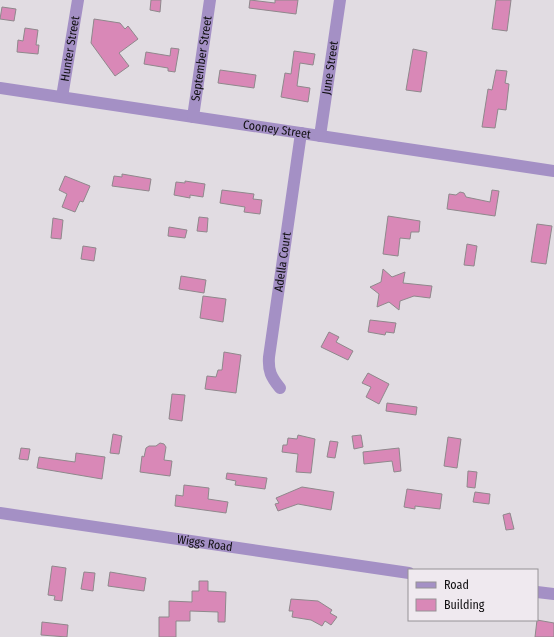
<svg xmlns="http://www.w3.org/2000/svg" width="554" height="637" font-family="'Fira Sans Condensed',sans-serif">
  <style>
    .building { fill: #d988b7; stroke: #8f888c }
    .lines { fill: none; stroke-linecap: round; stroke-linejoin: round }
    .minor { stroke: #a490c5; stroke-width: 12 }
    .labels { text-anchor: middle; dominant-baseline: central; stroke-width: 3; stroke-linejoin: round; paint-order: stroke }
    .street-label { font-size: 12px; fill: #100f11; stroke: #efe9ef }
  </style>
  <rect width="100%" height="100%" fill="#e1dce2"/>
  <path class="building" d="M 151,0 L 161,0 L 160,12 L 150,10 Z
    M 250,0 L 275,3 L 275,0 L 298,0 L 296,14 L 249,8 Z
    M 496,0 L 511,0 L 507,31 L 492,29 Z
    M 2,7 L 16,9 L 14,21 L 0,19 Z
    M 94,19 L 120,23 L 125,29 L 128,26 L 138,39 L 119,53 L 129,66 L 115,76 L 91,43 Z
    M 25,28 L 38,30 L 36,45 L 39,45 L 38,54 L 17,52 L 18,40 L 23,41 Z
    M 171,48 L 179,49 L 175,72 L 168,71 L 168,68 L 144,64 L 146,52 L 170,56 Z
    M 413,49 L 427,52 L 421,92 L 406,90 Z
    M 294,51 L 315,54 L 313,65 L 300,63 L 297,86 L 310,88 L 308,102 L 281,97 L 285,73 L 291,74 Z
    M 220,70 L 256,75 L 254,88 L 218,83 Z
    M 496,70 L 507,71 L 505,83 L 509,84 L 506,110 L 498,109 L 495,128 L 482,127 L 488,89 L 492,90 Z
    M 122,174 L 151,179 L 149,191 L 112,186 L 114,176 L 122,177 Z
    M 65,176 L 90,186 L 83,202 L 80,201 L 75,212 L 62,207 L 67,194 L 59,190 Z
    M 185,181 L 205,184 L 203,197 L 190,195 L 190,198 L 174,195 L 176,182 L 185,183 Z
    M 222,190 L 254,194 L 253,199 L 262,200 L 260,214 L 244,212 L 245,207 L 220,203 Z
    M 492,190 L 499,191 L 495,216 L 447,209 L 449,194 L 456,195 L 460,192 L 464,193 L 466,197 L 490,202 Z
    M 388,216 L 420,221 L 419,232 L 411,232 L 410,239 L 400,238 L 398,256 L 383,254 Z
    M 199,217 L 208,218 L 207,232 L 197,231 Z
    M 53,218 L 63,220 L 61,239 L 51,238 Z
    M 537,224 L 552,226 L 546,264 L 531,262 Z
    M 169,227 L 187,230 L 185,238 L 168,236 Z
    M 467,244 L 477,246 L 474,266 L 464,265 Z
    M 83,246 L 96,248 L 94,261 L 81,259 Z
    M 383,269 L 392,277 L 405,272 L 403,283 L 432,286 L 430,298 L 414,296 L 400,301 L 399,310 L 389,302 L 377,307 L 379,294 L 370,287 L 381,282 Z
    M 181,276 L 206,280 L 204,293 L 179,289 Z
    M 203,296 L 226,299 L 223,322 L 200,318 Z
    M 370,320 L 396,323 L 394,333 L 386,332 L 385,335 L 368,332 Z
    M 329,332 L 339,337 L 336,342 L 353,351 L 348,360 L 321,347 Z
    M 224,352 L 241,355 L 236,393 L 205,389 L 207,376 L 216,377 L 218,370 L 222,370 Z
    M 368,373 L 389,384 L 379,404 L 366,397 L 371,387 L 362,383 Z
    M 172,394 L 185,395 L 182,421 L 169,419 Z
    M 387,403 L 417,407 L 416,415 L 386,411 Z
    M 113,434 L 122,436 L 119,454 L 110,453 Z
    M 298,435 L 315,439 L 311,473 L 296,472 L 298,454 L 282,452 L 283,445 L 287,445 L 288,438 L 297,439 Z
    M 361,435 L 363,447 L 354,449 L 352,436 Z
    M 448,437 L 461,439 L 457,468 L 444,466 Z
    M 330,441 L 338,442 L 335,458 L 327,457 Z
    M 160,443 L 164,444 L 166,447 L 164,460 L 172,461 L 170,476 L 140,472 L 142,456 L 144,457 L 146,448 L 149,446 L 156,446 Z
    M 21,448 L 30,449 L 28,460 L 19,459 Z
    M 399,448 L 401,471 L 394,472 L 392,461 L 364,464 L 363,452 Z
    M 76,453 L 105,457 L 102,479 L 37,468 L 39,457 L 75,462 Z
    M 468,471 L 477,472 L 475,488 L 467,487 Z
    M 227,473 L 267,478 L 265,489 L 235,485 L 236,481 L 226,479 Z
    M 184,485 L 209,488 L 208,499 L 228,502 L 226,513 L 175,506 L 176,495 L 183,496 Z
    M 302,487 L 334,492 L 331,510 L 298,504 L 278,511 L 275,504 L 279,503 L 276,498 Z
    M 407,489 L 442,494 L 440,509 L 415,506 L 415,509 L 404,507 Z
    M 475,492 L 490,494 L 489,504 L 473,502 Z
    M 510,513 L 514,529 L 506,530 L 503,515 Z
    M 52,566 L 66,568 L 62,601 L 54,600 L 55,596 L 48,595 Z
    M 84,572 L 95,573 L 93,591 L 81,589 Z
    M 110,572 L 146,578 L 144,591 L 108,586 Z
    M 199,581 L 208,581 L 208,591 L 226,592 L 225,622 L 218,622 L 218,612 L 190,611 L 190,621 L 176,621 L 176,637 L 159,637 L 159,617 L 169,617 L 169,601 L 192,602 L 192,591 L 199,591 Z
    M 291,599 L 318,601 L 332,610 L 330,613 L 337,617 L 331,625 L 325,621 L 322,626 L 311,620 L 292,617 L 293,611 L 289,611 Z
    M 537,620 L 554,623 L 554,637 L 535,637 Z
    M 42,622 L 68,625 L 67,637 L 41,635 Z"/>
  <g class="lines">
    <g class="minor">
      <path id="s1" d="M 0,88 L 554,171"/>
      <path id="s2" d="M 62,97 L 78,0"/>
      <path id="s3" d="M 193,117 L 210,0"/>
      <path id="s4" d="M 320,136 L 340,0"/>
      <path id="s5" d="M 280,388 C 271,377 268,371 269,357 L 301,133"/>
      <path id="s6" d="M 0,513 L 409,573"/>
      <path d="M 537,592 L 554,594"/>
    </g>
  </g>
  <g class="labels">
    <g class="street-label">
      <text stroke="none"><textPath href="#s2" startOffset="49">Hunter Street</textPath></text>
      <text stroke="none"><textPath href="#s3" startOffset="59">September Street</textPath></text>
      <text stroke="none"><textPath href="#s4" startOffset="69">June Street</textPath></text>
      <text stroke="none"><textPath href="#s1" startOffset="280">Cooney Street</textPath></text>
      <text stroke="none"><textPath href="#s5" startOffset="130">Adella Court</textPath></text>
      <text stroke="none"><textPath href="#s6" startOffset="207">Wiggs Road</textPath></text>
    </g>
  </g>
  <rect x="408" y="569" width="130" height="52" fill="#efe9ef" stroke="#969296"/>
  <rect x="416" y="582" width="20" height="6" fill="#a490c5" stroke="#969296"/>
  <text x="444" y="589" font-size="12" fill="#100f11">Road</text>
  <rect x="416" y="599" width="20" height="12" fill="#d988b7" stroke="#969296"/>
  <text x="444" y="609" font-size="12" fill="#100f11">Building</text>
</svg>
